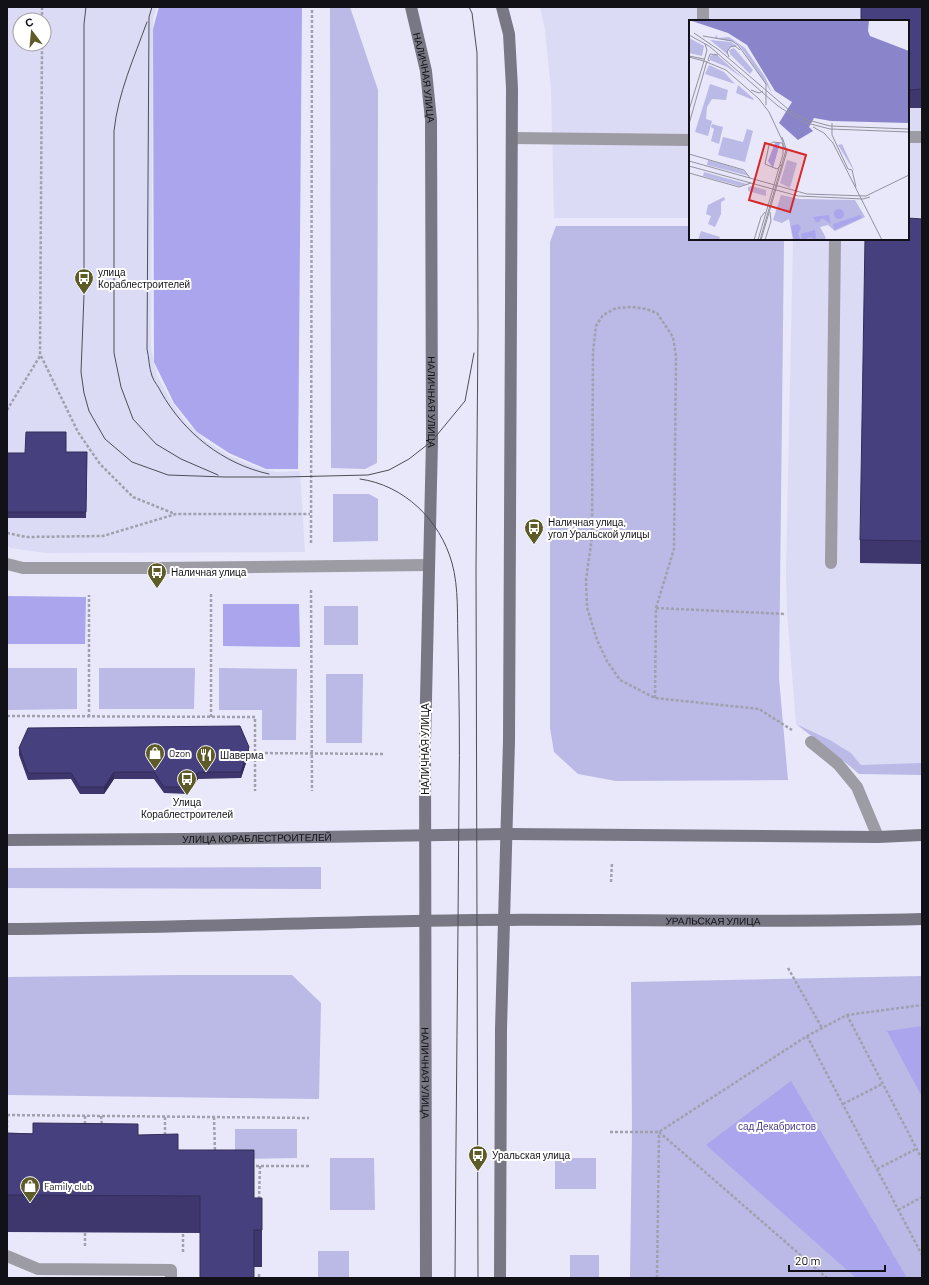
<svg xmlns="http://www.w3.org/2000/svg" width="929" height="1285" font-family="Barlow,sans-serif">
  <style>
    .built { fill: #dbdbf5; fill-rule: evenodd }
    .green { fill: #bbb9e5 }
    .forest { fill: #aaa5ed }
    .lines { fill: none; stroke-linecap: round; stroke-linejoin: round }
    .path { stroke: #a0a0ae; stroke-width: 2.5; stroke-dasharray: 3 2; stroke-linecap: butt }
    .lane { stroke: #9d9ca4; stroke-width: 12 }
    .secondary { stroke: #787783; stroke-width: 12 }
    .tram { stroke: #4e4e57; stroke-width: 1 }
    .wall { fill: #3d376d }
    .shaded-wall { fill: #322d59 }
    .building { fill: #47407f; stroke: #322d59 }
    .labels { text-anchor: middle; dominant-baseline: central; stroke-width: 4; stroke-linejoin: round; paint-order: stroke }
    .street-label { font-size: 10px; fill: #111117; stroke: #fff }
    .poi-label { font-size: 10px; fill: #111117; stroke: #fff; text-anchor: start }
    .park-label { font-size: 10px; fill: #4a3d90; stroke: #fff }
    .inset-river { fill: none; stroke: #8a85ca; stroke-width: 2 }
    .inset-road { fill: none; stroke: #92929f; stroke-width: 1 }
    .view { fill: #d62828; fill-opacity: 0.15; stroke: #d62828; stroke-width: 2 }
    .inset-edge { fill: none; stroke: #111117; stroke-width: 2 }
  </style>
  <rect width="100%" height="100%" fill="#e8e8fa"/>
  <path class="built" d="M 7,7 L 157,7 L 153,18 L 151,348 L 157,375 L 171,401 L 186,422 L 206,441 L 230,456 L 261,469 L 276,472 L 300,471 L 305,552 L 45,553 L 10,548 L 7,545 ZM 20,20 L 44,20 L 44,44 L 20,44 Z
    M 540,7 L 922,7 L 922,772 L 861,765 L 851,753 L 830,740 L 796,724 L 787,612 L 786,574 L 793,239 L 908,239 L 908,21 L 690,21 L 690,218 L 554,218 L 551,90 L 545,29 Z"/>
  <path class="green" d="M 330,7 L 350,7 L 378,90 L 377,463 L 365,469 L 331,468 Z
    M 556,226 L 690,226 L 690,239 L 784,239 L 779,678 L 788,780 L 616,781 L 578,774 L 554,752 L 550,728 L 550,242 Z
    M 333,494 L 369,494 L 378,499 L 378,541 L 333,542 Z
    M 324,606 L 358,606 L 358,645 L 324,645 Z
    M 7,668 L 77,668 L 77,709 L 7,710 Z
    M 99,668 L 195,668 L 194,709 L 99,709 Z
    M 219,668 L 297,669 L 296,740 L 262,740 L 262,710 L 219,710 Z
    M 326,674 L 363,674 L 362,743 L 326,743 Z
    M 796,724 L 830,740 L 851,753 L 861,765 L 922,763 L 922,775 L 859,774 C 839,756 817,741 796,724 Z
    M 321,867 L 321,889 L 7,888 L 7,868 Z
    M 180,975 L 292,975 L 321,1003 L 319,1099 L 7,1095 L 7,977 Z
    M 922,976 L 922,1278 L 630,1278 L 632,1131 L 631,982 Z
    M 235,1129 L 297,1129 L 297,1158 L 235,1159 Z
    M 330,1158 L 374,1158 L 375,1210 L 330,1210 Z
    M 555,1158 L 596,1158 L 596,1189 L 555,1189 Z
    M 318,1251 L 349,1251 L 349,1278 L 318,1278 Z
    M 570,1255 L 599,1255 L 599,1278 L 570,1278 Z"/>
  <path class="forest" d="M 159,7 L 302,7 L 298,469 L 266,469 L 229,453 L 197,432 L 174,403 L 154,362 L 153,29 Z
    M 7,596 L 86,597 L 85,644 L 7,644 Z
    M 223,604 L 299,604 L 300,647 L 223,646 Z
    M 922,1026 L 922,1097 L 887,1031 Z
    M 791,1081 L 907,1278 L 856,1278 L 706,1145 Z"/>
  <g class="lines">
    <path class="path" d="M 42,20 L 42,7
      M 41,356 L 78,432 L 100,464 L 133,497 L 175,514
      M 7,410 L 40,356 L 42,44
      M 7,533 L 26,537 L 103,536 L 176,514 L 310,514
      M 311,543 L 312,7
      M 311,590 L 312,791
      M 656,608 L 786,614
      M 655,698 L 656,608 L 674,549 L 676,356 L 673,337 L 657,313 L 646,309 L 632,307 L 616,308 L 603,315 L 596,326 L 593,352 L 592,537 L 586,580 L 587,607 L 597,640 L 607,661 L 620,680 L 655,698 L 759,709 L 792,730
      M 7,716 L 255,717 L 255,791
      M 89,717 L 89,595
      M 211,717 L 211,594
      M 255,753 L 385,754
      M 611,882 L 612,863
      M 788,968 L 822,1028
      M 847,1015 L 922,1159
      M 807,1036 L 922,1255
      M 843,1104 L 882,1084
      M 7,1115 L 309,1118
      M 7,1115 L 7,1137
      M 85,1116 L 85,1126
      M 101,1116 L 102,1126
      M 165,1117 L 165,1137
      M 214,1117 L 215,1153
      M 610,1132 L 659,1132 L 807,1036 L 847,1015 L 922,1005
      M 659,1132 L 827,1278
      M 251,1166 L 309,1166
      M 877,1169 L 916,1149
      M 259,1199 L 260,1166
      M 898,1210 L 922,1197
      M 85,1246 L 85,1232
      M 183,1252 L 183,1231
      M 259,1274 L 259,1278
      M 657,1278 L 659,1133"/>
    <path class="lane" d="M 703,7 L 703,21
      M 908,137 L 922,137
      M 512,138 L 690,140
      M 831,563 L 835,239
      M 7,564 L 23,568 L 157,568 L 429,565
      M 811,742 L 838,764 L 857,787 L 878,837
      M 7,1256 L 38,1269 L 171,1270 L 171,1278"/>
    <g class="secondary">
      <path id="s1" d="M 411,7 L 426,71 L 431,120 L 432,441 L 425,742 L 426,1278"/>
      <path id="s2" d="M 7,840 L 186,839 L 507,834 L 878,837 L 922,835"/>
      <path id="s3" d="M 7,929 C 163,928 320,922 476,920 C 625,919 773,923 922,919"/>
      <path d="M 500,1278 L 501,1029 L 509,741 L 512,88 L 509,34 L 502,7"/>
    </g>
    <path class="tram" d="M 86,7 L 84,24 L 84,295 L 81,372 L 84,393 L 89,411 L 105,439 L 132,462 L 168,475 L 225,477 L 284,477 L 368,475 L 389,470 L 409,459 L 432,441 L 465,401 L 474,353
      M 152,7 L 149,17 L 147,349 C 149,357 149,368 152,376 C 154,382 159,387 161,392 C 184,433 223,464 269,474
      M 469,7 L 472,13 L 477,53 L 478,329 L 476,567 L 478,1278
      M 147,22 C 134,58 118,93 114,131 L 114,353 L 121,387 L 133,419 L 156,444 L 181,459 L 218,475
      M 360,479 C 404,485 440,520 452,563 C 459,588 457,617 458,644 C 459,693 460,743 459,793 C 458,954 456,1116 455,1278"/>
  </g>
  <path class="wall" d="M 922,7 L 922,108 L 908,108 L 908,21 Z
    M 922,219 L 922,564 L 860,563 L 860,540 Z
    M 66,452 L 87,452 L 86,518 L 7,518 L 7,453 L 25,453 Z
    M 19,748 L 249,754 L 241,778 L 198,779 L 188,794 L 164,793 L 154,779 L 114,779 L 104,794 L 80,794 L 71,779 L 28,780 L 19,755 Z
    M 7,1133 L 138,1135 L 178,1150 L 254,1198 L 262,1198 L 262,1267 L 254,1267 L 200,1233 L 7,1232 Z"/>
  <path class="shaded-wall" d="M 249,747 L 249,754 L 241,778 L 241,772 Z
    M 114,772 L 114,779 L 104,794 L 104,787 Z
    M 198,772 L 198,779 L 188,794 L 188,787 Z"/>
  <path class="building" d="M 861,7 L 922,7 L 922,89 L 908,90 L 908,21 L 861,21 Z
    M 908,218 L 922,219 L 922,541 L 860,540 L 865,239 L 908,239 Z
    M 26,432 L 66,432 L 66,452 L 87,452 L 86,512 L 7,512 L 7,453 L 25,453 Z
    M 240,726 L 249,747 L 241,772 L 198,772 L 188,787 L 164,787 L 154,772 L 114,772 L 104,787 L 80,787 L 71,773 L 28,773 L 19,748 L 28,728 Z
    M 33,1123 L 138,1124 L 138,1135 L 178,1134 L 178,1150 L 254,1150 L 254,1198 L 262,1198 L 262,1230 L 254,1230 L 254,1278 L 200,1278 L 200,1196 L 7,1195 L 7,1133 L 33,1134 Z"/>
  <defs>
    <symbol id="bus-pin" viewBox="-11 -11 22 30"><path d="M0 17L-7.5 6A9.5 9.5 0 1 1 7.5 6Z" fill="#5d5b28" stroke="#fff"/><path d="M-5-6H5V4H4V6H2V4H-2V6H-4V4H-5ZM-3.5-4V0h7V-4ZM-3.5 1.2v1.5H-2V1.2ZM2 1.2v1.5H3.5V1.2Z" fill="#fff"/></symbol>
    <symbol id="shop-pin" viewBox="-11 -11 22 30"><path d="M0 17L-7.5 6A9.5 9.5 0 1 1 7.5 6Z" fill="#5d5b28" stroke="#fff"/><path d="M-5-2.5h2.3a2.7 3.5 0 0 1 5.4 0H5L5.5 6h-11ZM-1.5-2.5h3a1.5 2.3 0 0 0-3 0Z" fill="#fff"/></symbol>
    <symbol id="restaurant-pin" viewBox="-11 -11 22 30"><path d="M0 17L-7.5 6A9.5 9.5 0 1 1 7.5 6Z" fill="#5d5b28" stroke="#fff"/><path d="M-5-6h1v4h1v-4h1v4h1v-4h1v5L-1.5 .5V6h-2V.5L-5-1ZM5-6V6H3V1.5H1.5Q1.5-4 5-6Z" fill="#fff"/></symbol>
  </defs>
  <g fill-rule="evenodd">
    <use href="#bus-pin" x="73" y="267" width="22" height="30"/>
    <use href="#bus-pin" x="523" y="517" width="22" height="30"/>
    <use href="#bus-pin" x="146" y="561" width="22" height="30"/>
    <use href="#shop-pin" x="144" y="742" width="22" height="30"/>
    <use href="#restaurant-pin" x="195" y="744" width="22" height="30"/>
    <use href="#bus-pin" x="176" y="768" width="22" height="30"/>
    <use href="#bus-pin" x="467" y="1144" width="22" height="30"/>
    <use href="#shop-pin" x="19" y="1175" width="22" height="30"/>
  </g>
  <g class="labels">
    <g class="street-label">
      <text stroke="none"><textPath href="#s1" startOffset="72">НАЛИЧНАЯ УЛИЦА</textPath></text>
      <text stroke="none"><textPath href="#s1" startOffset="397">НАЛИЧНАЯ УЛИЦА</textPath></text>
      <text transform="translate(425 749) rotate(-90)">НАЛИЧНАЯ УЛИЦА</text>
      <text stroke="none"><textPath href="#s2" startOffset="250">УЛИЦА КОРАБЛЕСТРОИТЕЛЕЙ</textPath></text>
      <text stroke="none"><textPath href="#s3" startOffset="706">УРАЛЬСКАЯ УЛИЦА</textPath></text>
      <text stroke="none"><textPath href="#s1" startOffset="1068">НАЛИЧНАЯ УЛИЦА</textPath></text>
    </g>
    <g class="poi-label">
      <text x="98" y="272">улица<tspan x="98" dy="12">Кораблестроителей</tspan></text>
      <text x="548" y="522">Наличная улица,<tspan x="548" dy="12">угол Уральской улицы</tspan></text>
      <text x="171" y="572">Наличная улица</text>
      <text x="169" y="753">Ozon</text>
      <text x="220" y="755">Шаверма</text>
      <text x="187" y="802" text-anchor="middle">Улица<tspan x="187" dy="12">Кораблестроителей</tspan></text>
      <text x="492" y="1155">Уральская улица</text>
      <text x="44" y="1186">Family club</text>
    </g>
    <g class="park-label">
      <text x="777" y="1126">сад Декабристов</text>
    </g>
  </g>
  <g transform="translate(689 20)">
    <rect width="220" height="220" fill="#e8e8fa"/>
    <path d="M 27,15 L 29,18 L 40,17 L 56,28 L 76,57 L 83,73 L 51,26 L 46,22 L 26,18 ZM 0,18 L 15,26 L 13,36 L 0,33 ZM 21,20 L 42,22 L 48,26 L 40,27 L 38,34 ZM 45,28 L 64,50 L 61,54 L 41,34 L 40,30 ZM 27,34 L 56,60 L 38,47 L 21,40 L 21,36 ZM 20,45 L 35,52 L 46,64 L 16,54 ZM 21,64 L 39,70 L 37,80 L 23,79 L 18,87 L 17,99 L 23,101 L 19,116 L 6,112 ZM 49,65 L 65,79 L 64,80 L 47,73 ZM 23,104 L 34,107 L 30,124 L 22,121 L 25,109 L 22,107 ZM 58,109 L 64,111 L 56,142 L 29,135 L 34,117 L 54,122 ZM 153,124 L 165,150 L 165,151 L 149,125 ZM 19,140 L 53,150 L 60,156 L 18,145 ZM 98,140 L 108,143 L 101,168 L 91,163 ZM 15,152 L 58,164 L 50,166 L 14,156 ZM 63,166 L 77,170 L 77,176 L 59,171 L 59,167 ZM 92,175 L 111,179 L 166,180 L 176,197 L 146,211 L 139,205 L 131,207 L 137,218 L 133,220 L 104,220 L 100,199 L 93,203 L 84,200 ZM 35,177 L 36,180 L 32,182 L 32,194 L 26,207 L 19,204 L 22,196 L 17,194 L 19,185 ZM 12,211 L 31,217 L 30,220 L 9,220 Z" fill="#bbb9e5"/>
    <path d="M 86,123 L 91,123 L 84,148 L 79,141 ZM145 194a5 5 0 1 1 10 0a5 5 0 1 1-10 0ZM 140,195 L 142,204 L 133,198 L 130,202 L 127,202 L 124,197 ZM 171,195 L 173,198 L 145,210 L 144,204 ZM 109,204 L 112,208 L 109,214 L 112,220 L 105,220 L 102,206 ZM 126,210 L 127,220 L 122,217 L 113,220 L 112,214 Z" fill="#aaa5ed"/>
    <path d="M 0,0 L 180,0 L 179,11 L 181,16 L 220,31 L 220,103 L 142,101 L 125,98 L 120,107 L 124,111 L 109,120 L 90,103 L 103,82 L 86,71 L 58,25 L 39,13 Z" fill="#8a85ca"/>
    <path class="inset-river" d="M 63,0 L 178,46 L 220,66"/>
    <path class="inset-road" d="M 5,13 L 30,30 L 100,90 L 115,99 L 141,106 L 220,109M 0,15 L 20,26 L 89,86 L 114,102 L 141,109 L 220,112M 14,16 L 43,21 L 49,25 L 77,64 L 77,85M 16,24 L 18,30 L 15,41 L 37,50 L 70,79 L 80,92 L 94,122 L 94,134 L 69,220M 0,36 L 15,39M 0,37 L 15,41 L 0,90M 40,37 L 38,32 L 41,27 L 46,26 L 51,30M 21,41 L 19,40 L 21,34 L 29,35M 62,70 L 70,73 L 74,71M 143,103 L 143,115 L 159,149M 0,104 L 18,41M 124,107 L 135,113 L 144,123 L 193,220M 0,134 L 55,150 L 61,158M 0,141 L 118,174 L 177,176 L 220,155M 0,146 L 109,176 L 174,179 L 181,177M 159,149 L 163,150 L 167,167M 0,153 L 50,167 L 62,163M 65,220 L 72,197 L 76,192M 71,220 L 93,144 L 97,130 L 93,123 L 84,122 L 80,125 L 76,144 L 88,149 L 93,144M 72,220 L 98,131 L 93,117M 76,220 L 82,201 L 81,192"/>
    <path class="view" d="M 76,123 L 117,135 L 101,192 L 60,180 Z"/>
    <rect width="220" height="220" class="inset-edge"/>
  </g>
  <rect width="929" height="1285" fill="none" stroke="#111117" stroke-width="16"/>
  <g transform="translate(32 32) rotate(344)"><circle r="19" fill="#ffffff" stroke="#a0a0a2"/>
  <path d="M0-3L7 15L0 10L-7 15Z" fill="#5d5b28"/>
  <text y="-6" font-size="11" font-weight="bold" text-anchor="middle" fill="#111117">С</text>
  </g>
  <path d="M789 1265v6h96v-6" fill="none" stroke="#111117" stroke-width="2"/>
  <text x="795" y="1265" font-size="12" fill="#111117" stroke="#ffffff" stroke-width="3" paint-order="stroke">20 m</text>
</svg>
